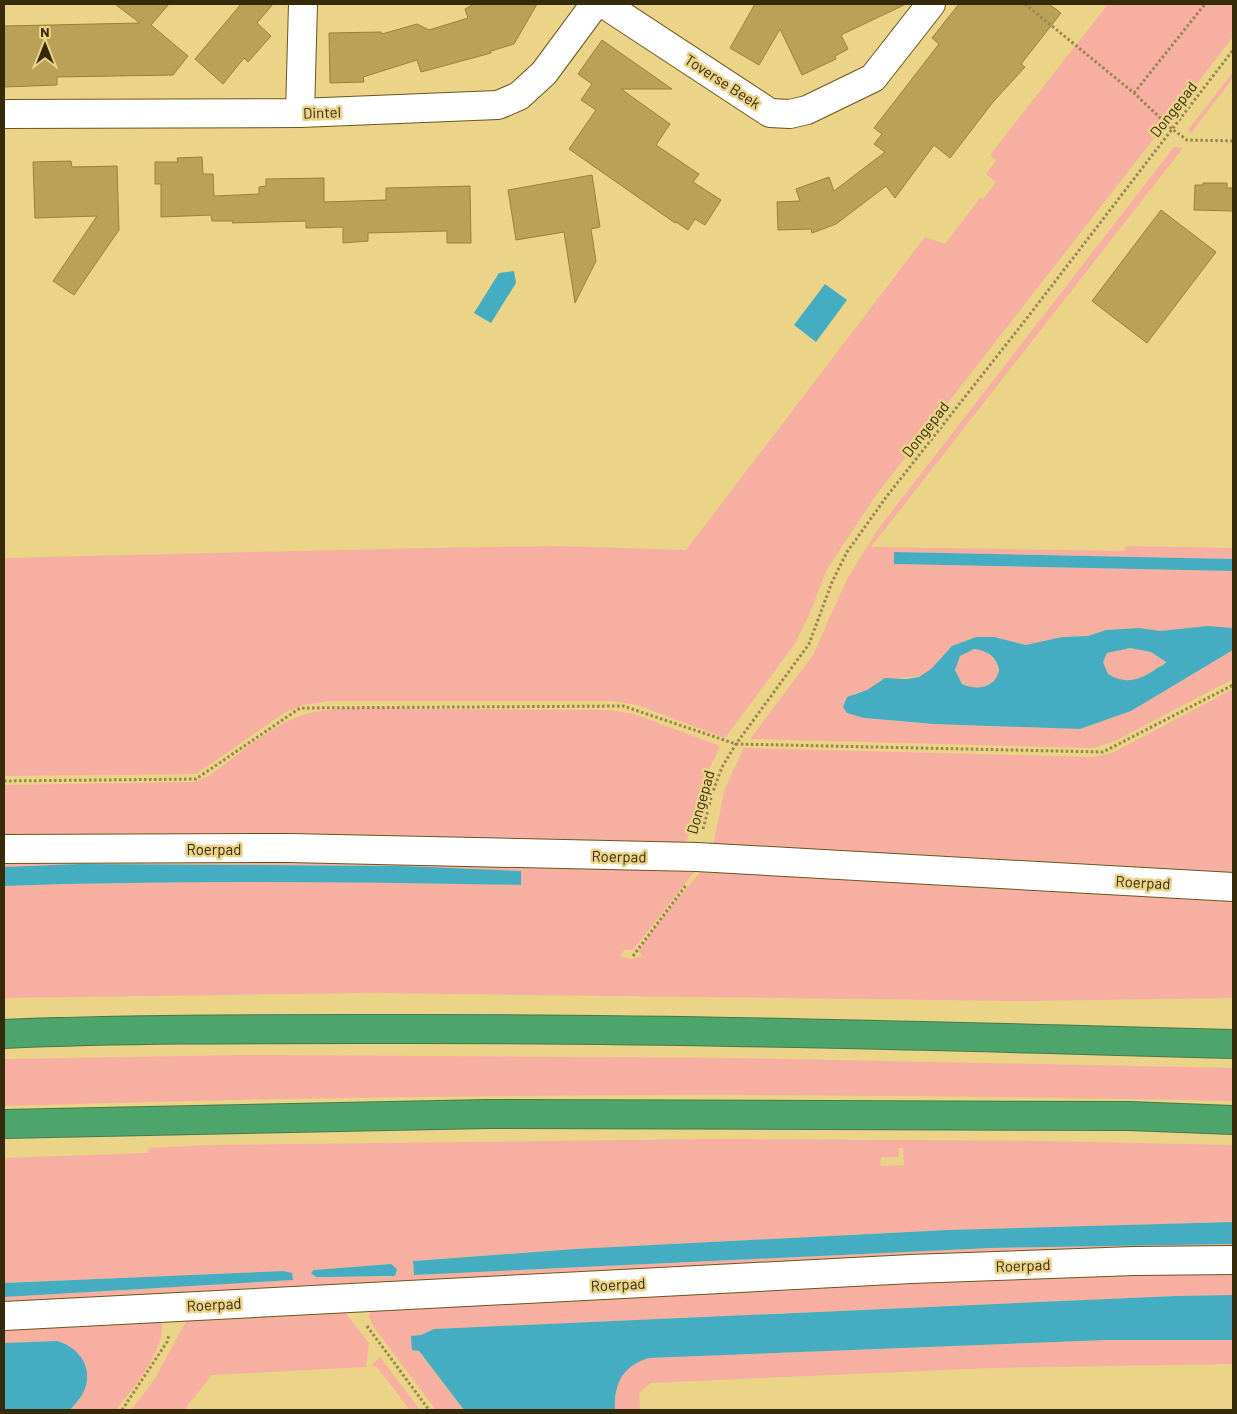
<svg xmlns="http://www.w3.org/2000/svg" width="1237" height="1414" font-family="Barlow,sans-serif">
  <style>
    .green { fill: #f6afa0; fill-rule: evenodd }
    .water { fill: #44adc1; fill-rule: evenodd }
    .building { fill: #b9a257; stroke: #988136 }
    .lines { fill: none; stroke-linecap: round; stroke-linejoin: round }
    .minor-casing { stroke: #68571d; stroke-width: 30 }
    .motorway-casing { stroke: #457a49; stroke-width: 30 }
    .path { stroke: #97864f; stroke-width: 3; stroke-dasharray: 2.5 2.5; stroke-linecap: butt }
    .minor { stroke: #fff; stroke-width: 28 }
    .motorway { stroke: #4ea56b; stroke-width: 28 }
    .labels { text-anchor: middle; dominant-baseline: central; stroke-width: 5; stroke-linejoin: round; paint-order: stroke }
    .street-label { font-size: 15px; fill: #352b0b; stroke: #ebd388 }
  </style>
  <rect width="100%" height="100%" fill="#ebd388"/>
  <path class="green" d="M 1108,4 L 1233,4 L 1233,37 L 876,495 L 827,569 L 809,615 L 794,645 L 725,738 L 637,705 L 612,701 L 330,701 L 303,705 L 284,713 L 196,774 L 4,776 L 4,558 L 428,548 L 556,546 L 686,550 L 925,237 L 945,244 L 980,198 L 983,199 L 996,182 L 986,174 L 996,160 L 990,155 Z
    M 1233,72 L 1233,78 L 1191,133 L 1188,130 Z
    M 1174,147 L 1183,148 L 871,547 L 1123,551 L 1127,546 L 1233,548 L 1233,559 L 895,552 L 894,564 L 1233,571 L 1233,630 L 1160,631 L 1139,628 L 1106,630 L 1088,636 L 1062,637 L 1026,645 L 994,637 L 976,637 L 968,639 L 940,658 L 931,670 L 919,676 L 881,680 L 867,690 L 854,693 L 847,713 L 870,719 L 934,724 L 1080,729 L 1131,711 L 1233,650 L 1233,679 L 1115,741 L 1093,748 L 750,739 L 813,655 L 847,579 L 879,528 Z
    M 1130,648 L 1151,652 L 1166,662 C 1163,666 1160,666 1156,669 C 1140,680 1127,685 1108,674 L 1103,662 L 1107,653 Z
    M 969,649 L 985,651 L 997,662 L 998,675 C 984,698 949,688 957,660 Z
    M 1233,689 L 1233,878 L 712,850 L 725,788 L 744,748 L 1094,757 L 1112,753 Z
    M 434,709 L 610,710 L 634,714 L 720,746 L 705,778 L 685,846 L 4,840 L 4,785 L 195,782 L 207,777 C 235,758 268,727 300,716 C 332,704 398,709 434,709 Z
    M 4,856 L 698,867 L 633,950 L 624,950 L 620,956 L 630,959 L 642,956 L 639,951 C 659,921 681,894 705,867 L 1233,894 L 1233,998 L 1025,1001 L 373,993 L 4,998 L 4,886 C 176,880 348,881 521,885 L 521,871 L 403,866 L 81,864 L 4,867 Z
    M 247,1055 L 739,1058 L 1233,1068 L 1233,1101 C 823,1092 414,1093 4,1106 L 4,1059 Z
    M 715,1139 L 1043,1141 L 1233,1145 L 1233,1222 L 948,1230 L 575,1249 L 421,1260 L 413,1261 L 414,1275 L 990,1248 L 1233,1244 L 1233,1253 L 4,1309 L 4,1297 L 293,1280 L 283,1271 L 4,1283 L 4,1158 L 148,1153 L 148,1148 L 207,1145 ZM 899,1148 L 903,1148 L 904,1165 L 880,1166 L 881,1157 L 899,1157 ZM 391,1264 L 397,1273 L 389,1277 L 316,1277 L 314,1270 Z
    M 1233,1267 L 1233,1295 L 1174,1296 L 434,1329 L 421,1335 L 411,1336 L 418,1351 L 464,1410 L 436,1410 L 373,1326 L 369,1317 L 372,1307 Z
    M 344,1311 L 369,1343 L 366,1367 L 212,1375 L 184,1410 L 131,1410 L 154,1380 L 189,1316 Z
    M 161,1317 C 169,1347 133,1388 116,1410 L 70,1410 L 84,1392 L 57,1341 L 4,1343 L 4,1324 Z
    M 1107,1340 L 1233,1340 L 1233,1364 L 991,1368 L 651,1383 L 639,1393 L 640,1410 L 615,1410 C 614,1384 622,1366 649,1358 Z
    M 380,1357 L 420,1410 L 410,1410 L 377,1367 L 371,1366 Z"/>
  <path class="water" d="M 514,271 L 516,283 L 491,323 L 474,313 L 499,273 Z
    M 825,284 L 847,300 L 816,342 L 794,325 Z
    M 894,552 L 1233,559 L 1233,571 L 894,564 Z
    M 1208,626 L 1232,628 L 1233,650 L 1131,711 L 1080,729 L 934,724 L 864,718 L 847,713 L 843,707 L 847,697 L 867,690 L 885,678 L 906,679 L 919,677 L 931,669 L 952,646 L 976,637 L 994,637 L 1026,645 L 1062,637 L 1088,636 L 1106,630 L 1139,628 L 1160,631 ZM 1130,648 L 1151,652 L 1166,662 C 1163,666 1160,666 1156,669 C 1140,680 1126,685 1108,674 L 1103,662 L 1107,653 ZM 974,649 C 987,650 997,657 999,670 C 996,688 976,691 962,684 L 955,670 L 960,656 Z
    M 80,864 L 403,866 L 521,871 L 521,885 C 348,882 176,880 4,886 L 4,867 Z
    M 1233,1222 L 1233,1244 L 990,1248 L 414,1275 L 413,1261 L 575,1249 L 948,1230 Z
    M 391,1264 L 397,1269 L 395,1276 L 326,1277 L 316,1277 L 311,1273 L 314,1270 Z
    M 283,1271 L 292,1273 L 293,1280 L 4,1297 L 4,1283 Z
    M 1233,1295 L 1233,1340 L 1107,1340 L 649,1358 C 622,1366 614,1384 615,1410 L 464,1410 L 419,1351 L 412,1350 L 411,1336 L 421,1335 L 434,1329 L 1175,1296 Z
    M 57,1341 C 79,1347 94,1368 84,1391 C 81,1398 75,1404 70,1410 L 4,1410 L 4,1343 Z"/>
  <path class="building" d="M 115,4 L 169,4 L 151,25 L 188,56 L 173,75 L 57,77 L 57,85 L 4,87 L 4,26 L 140,23 Z
    M 241,4 L 273,4 L 257,23 L 271,36 L 248,62 L 244,58 L 223,84 L 195,59 Z
    M 474,4 L 537,4 L 514,44 L 491,51 L 491,53 L 421,72 L 417,60 L 363,77 L 364,82 L 330,83 L 329,33 L 381,32 L 382,34 L 417,24 L 429,30 L 468,18 L 465,9 Z
    M 755,4 L 906,4 L 841,35 L 848,49 L 835,56 L 836,59 L 802,75 L 780,29 L 759,65 L 730,48 Z
    M 959,4 L 1049,4 L 1061,13 L 1021,64 L 1025,67 L 993,102 L 950,158 L 934,145 L 895,198 L 886,186 L 836,224 L 812,233 L 811,229 L 778,230 L 777,202 L 800,201 L 796,189 L 829,177 L 834,191 L 885,152 L 874,144 L 882,134 L 874,128 L 939,44 L 932,38 Z
    M 602,40 L 672,89 L 621,89 L 670,124 L 656,145 L 699,174 L 693,182 L 721,200 L 705,225 L 695,219 L 688,230 L 676,222 L 675,223 L 569,149 L 596,110 L 581,100 L 592,84 L 578,74 Z
    M 202,157 L 203,174 L 213,174 L 214,196 L 259,194 L 259,187 L 266,186 L 266,179 L 324,178 L 324,202 L 386,200 L 386,188 L 470,186 L 471,243 L 447,243 L 447,231 L 368,233 L 368,241 L 343,243 L 343,227 L 306,228 L 306,221 L 232,223 L 234,221 L 212,221 L 211,215 L 161,217 L 161,184 L 155,184 L 155,162 L 178,162 L 177,158 Z
    M 71,161 L 72,167 L 117,166 L 119,230 L 74,295 L 53,281 L 97,216 L 35,218 L 33,162 Z
    M 592,175 L 600,227 L 591,229 L 596,261 L 575,303 L 564,232 L 516,240 L 508,190 Z
    M 1203,183 L 1227,183 L 1227,188 L 1233,188 L 1233,211 L 1194,210 L 1195,185 L 1203,185 Z
    M 1161,210 L 1216,252 L 1147,343 L 1092,301 Z"/>
  <g class="lines">
    <defs>
      <path id="minor" d="M 604,4 L 770,113 L 790,114 L 807,110 L 873,78 L 931,4
        M 300,113 L 303,4
        M 4,114 L 300,113 L 498,105 L 519,96 L 544,73 L 595,4
        M 4,849 L 289,848 L 697,857 L 1233,887
        M 4,1316 L 911,1269 L 1134,1261 L 1233,1260"/>
      <path id="motorway" d="M 4,1034 C 123,1029 243,1029 362,1029 C 653,1028 943,1036 1233,1044
        M 4,1124 L 488,1114 L 1129,1116 L 1233,1120"/>
    </defs>
    <use href="#minor" class="minor-casing"/>
    <use href="#motorway" class="motorway-casing"/>
    <path class="path" d="M 1025,4 L 1134,93 L 1172,129 L 1187,140 L 1233,141
      M 1134,93 L 1205,4
      M 4,781 L 196,779 L 300,708 L 623,706 L 736,744 L 1103,752 L 1233,685
      M 703,829 L 712,794 L 722,767 L 736,744 L 809,644 L 832,582 L 847,552 L 887,496 L 1027,318 L 1233,50
      M 633,956 L 687,884
      M 367,1326 L 429,1410
      M 122,1410 L 167,1342 L 169,1335"/>
    <use href="#minor" class="minor"/>
    <use href="#motorway" class="motorway"/>
  </g>
  <g class="labels">
    <g class="street-label">
      <text transform="translate(723 81) rotate(33)">Toverse Beek</text>
      <text transform="translate(1173 109) rotate(-52)">Dongepad</text>
      <text transform="translate(322 112) rotate(-2)">Dintel</text>
      <text transform="translate(925 429) rotate(-52)">Dongepad</text>
      <text transform="translate(700 802) rotate(-74)">Dongepad</text>
      <text x="214" y="849">Roerpad</text>
      <text transform="translate(619 856) rotate(1)">Roerpad</text>
      <text transform="translate(1143 882) rotate(3)">Roerpad</text>
      <text transform="translate(1023 1265) rotate(-2)">Roerpad</text>
      <text transform="translate(618 1284) rotate(-3)">Roerpad</text>
      <text transform="translate(214 1304) rotate(-3)">Roerpad</text>
    </g>
  </g>
  <rect width="1237" height="1414" fill="none" stroke="#352b0b" stroke-width="10"/>
  <g transform="translate(45 45)" stroke="#ebd388" stroke-width="4" paint-order="stroke">
  <path d="M0-4L9 19L0 12L-9 19Z" fill="#352b0b"/>
  <text y="-8" font-size="14" font-weight="bold" text-anchor="middle" fill="#352b0b">N</text>
  </g>
</svg>
